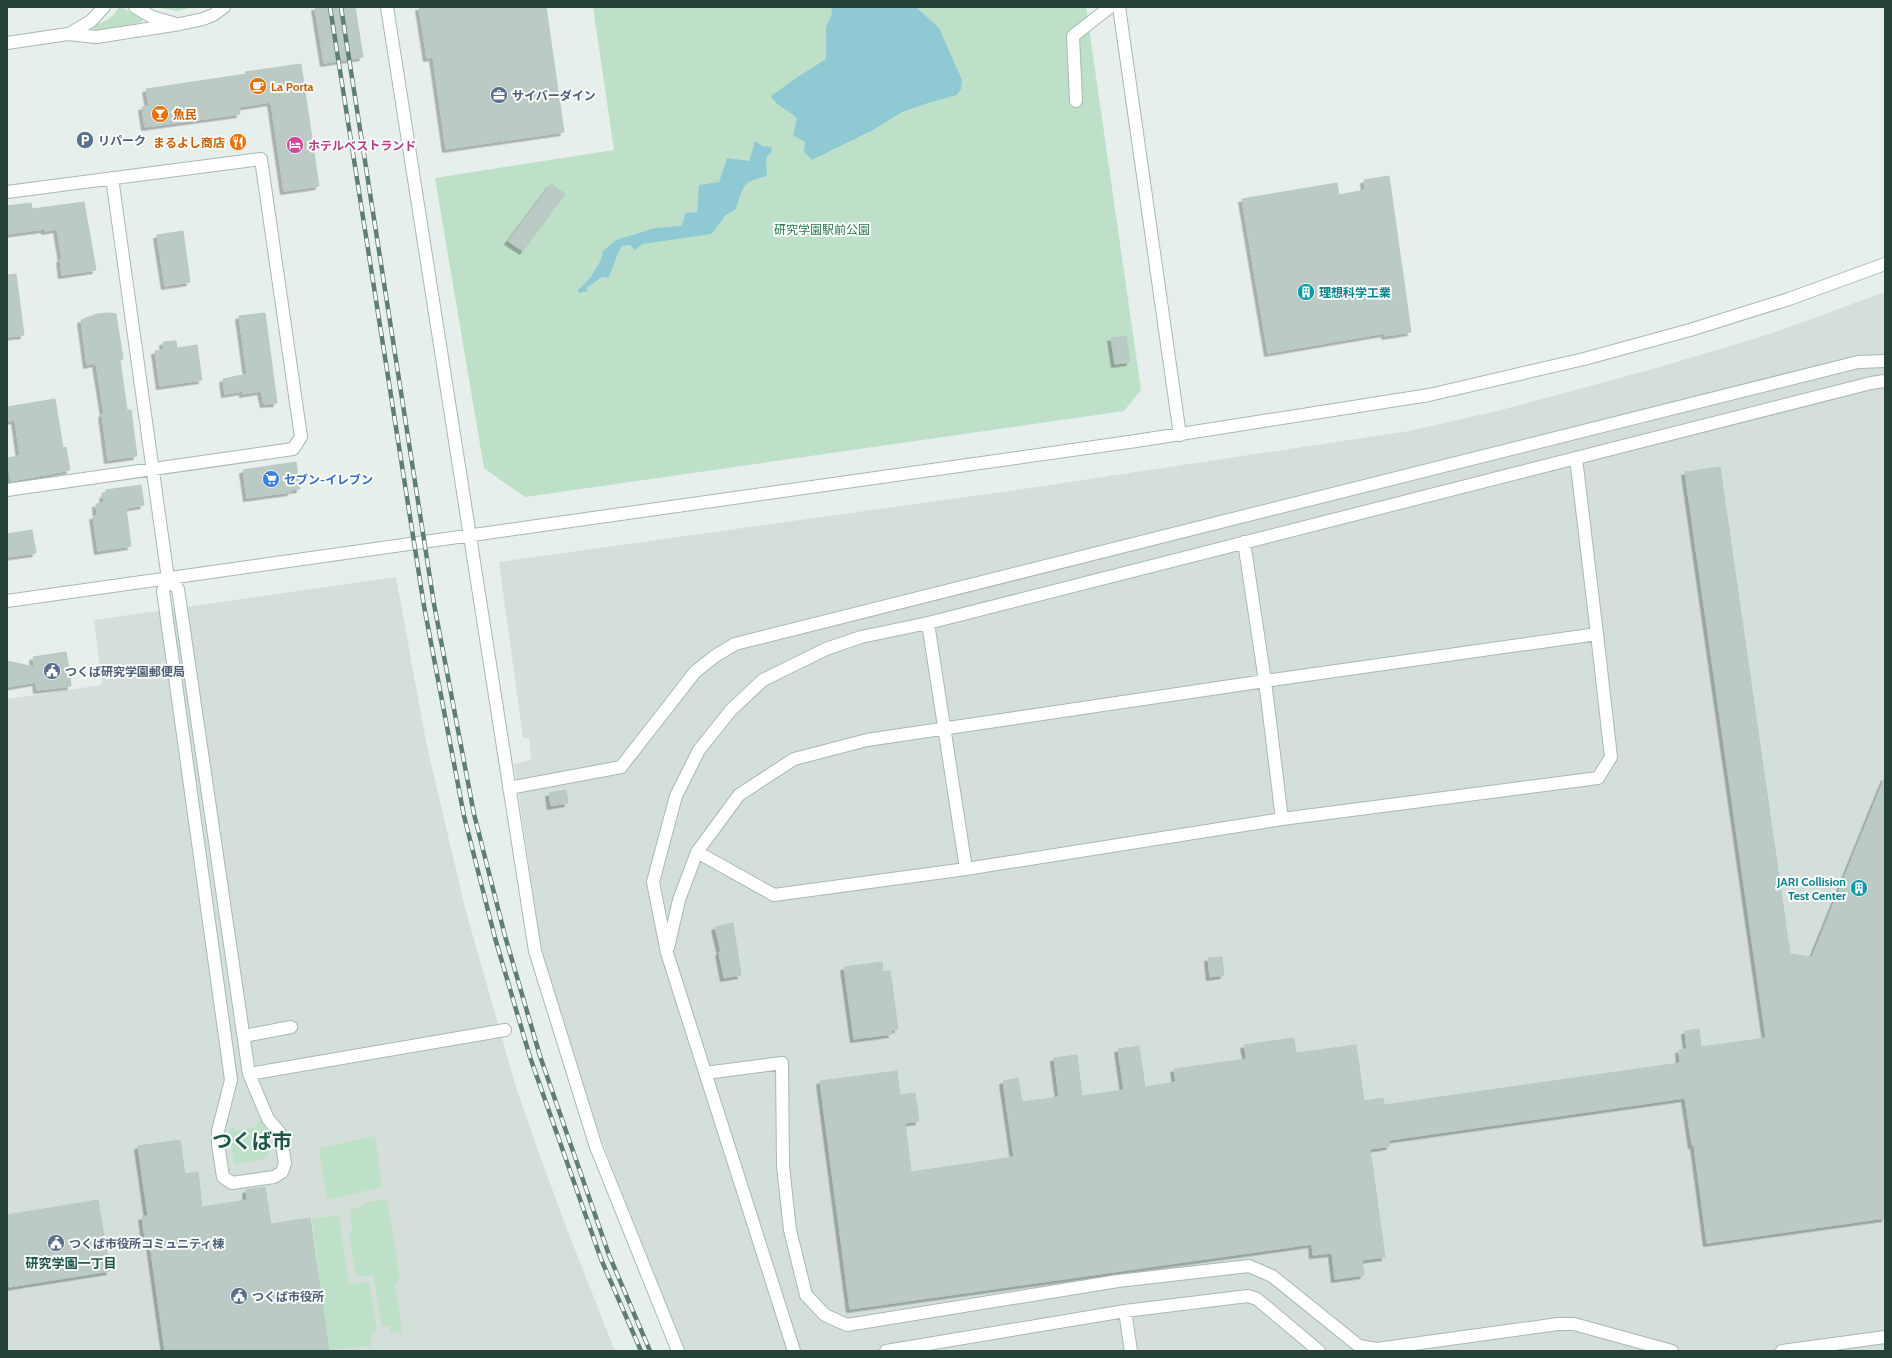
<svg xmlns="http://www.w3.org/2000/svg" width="1892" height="1358" font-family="Cabin,'Noto Sans JP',sans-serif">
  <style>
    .built { fill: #d4dfda }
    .green { fill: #bfe0c8 }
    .water { fill: #8ec9d4 }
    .building { fill: #bbcac4; stroke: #b8c9c2; filter: url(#shadow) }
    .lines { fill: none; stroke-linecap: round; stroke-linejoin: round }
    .minor-casing { stroke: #a8b8b2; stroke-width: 14 }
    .minor { stroke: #fff; stroke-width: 12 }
    .rail-casing { stroke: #5f7d75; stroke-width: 4.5 }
    .rail { stroke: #f7fbf9; stroke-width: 3; stroke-dasharray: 9; stroke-linecap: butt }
    .labels { text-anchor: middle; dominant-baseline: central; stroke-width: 4; stroke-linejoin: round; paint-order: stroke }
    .food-label { font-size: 12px; font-weight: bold; fill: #c56008; stroke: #f7fbf9; text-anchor: start }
    .service-label { font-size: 12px; font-weight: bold; fill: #4e5e75; stroke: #f7fbf9; text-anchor: start }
    .hotel-label { font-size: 12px; font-weight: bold; fill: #b23c85; stroke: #f7fbf9; text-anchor: start }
    .park-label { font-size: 12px; fill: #2d7a4b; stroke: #f7fbf9 }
    .culture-label { font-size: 12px; font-weight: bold; fill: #0d838f; stroke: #f7fbf9; text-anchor: start }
    .shop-label { font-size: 12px; font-weight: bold; fill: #366cbe; stroke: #f7fbf9; text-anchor: start }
    .neighbourhood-label { font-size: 13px; font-weight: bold; fill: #1f5548; stroke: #f7fbf9 }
    .town-label { font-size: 20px; font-weight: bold; fill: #1f5548; stroke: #f7fbf9 }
  </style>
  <defs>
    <filter id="shadow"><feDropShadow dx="-3.5" dy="3.5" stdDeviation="0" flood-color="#0004"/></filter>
  </defs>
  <rect width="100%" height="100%" fill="#e6efeb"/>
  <path class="built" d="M 1885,292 L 1885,1351 L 685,1351 L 611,1165 L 595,1121 L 541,947 L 514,764 L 531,760 L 529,738 L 523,738 L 499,562 L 1030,488 L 1409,431 L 1501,410 L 1653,369 L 1770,334 Z
    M 396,577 L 426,742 L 465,908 L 516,1087 L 535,1142 L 566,1227 L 615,1351 L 7,1351 L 7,699 L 102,685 L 94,620 Z"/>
  <path class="green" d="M 119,7 L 122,7 C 128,13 137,13 143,18 L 142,22 L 94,33 L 91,26 C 103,23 113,18 119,7 Z
    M 153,7 L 193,7 L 178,11 Z
    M 593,7 L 1086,7 L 1141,390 L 1124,411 L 525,497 L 484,468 L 435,178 L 614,150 Z
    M 261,1118 L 265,1124 L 269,1154 L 264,1159 L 234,1164 L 229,1128 L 234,1128 L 236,1131 L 255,1127 Z
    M 375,1136 L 382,1187 L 327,1200 L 319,1148 Z
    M 387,1199 L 400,1279 L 395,1284 L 402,1332 L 391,1333 L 389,1325 L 382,1327 L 373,1275 L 356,1277 L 349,1233 L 352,1231 L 350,1211 L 369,1202 Z
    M 339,1215 L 349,1284 L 369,1282 L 377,1330 L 371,1336 L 371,1346 L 329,1350 L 312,1219 Z"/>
  <path class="water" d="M 831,7 L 916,7 L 939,28 L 962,80 L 961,89 L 957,95 L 928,103 L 902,112 L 873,130 L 812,160 L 804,152 L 805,142 L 793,135 L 797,119 C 789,109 776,107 771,96 L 796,78 L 826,59 L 826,27 L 832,14 Z
    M 755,141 L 763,146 L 772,147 L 771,152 L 766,158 L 767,176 C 742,182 744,185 736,209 L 726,215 L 711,234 L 643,244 L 635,250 L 630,245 L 622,246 C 615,257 614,267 608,278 L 602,277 L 586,288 L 588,291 L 578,293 L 578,290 L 591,277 L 601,260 L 603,251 L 616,240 L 655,228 L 681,226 L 684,220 L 685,213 L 697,212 L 699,185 L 719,182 L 727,158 L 749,161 Z"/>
  <path class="building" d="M 315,7 L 355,7 L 363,57 L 324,63 Z
    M 419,7 L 546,7 L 564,132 L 446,149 L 433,57 L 427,58 Z
    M 301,64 L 319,186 L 284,191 L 271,102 L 239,107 L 240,114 L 145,127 L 142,107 L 149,106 L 146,89 L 246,74 L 245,72 Z
    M 1389,176 L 1411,332 L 1385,336 L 1385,333 L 1268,353 L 1242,199 L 1337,183 L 1339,195 L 1365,190 L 1364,180 Z
    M 551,184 L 565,194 L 523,251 L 508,241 Z
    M 84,202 L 96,270 L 62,275 L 60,259 L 62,259 L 57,229 L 45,231 L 45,229 L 7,234 L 7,206 L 31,203 L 32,209 Z
    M 183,231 L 190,282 L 165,286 L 157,235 Z
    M 16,274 L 24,335 L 7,337 L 7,275 Z
    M 110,313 L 116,314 L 123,359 L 120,360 L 127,410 L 131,410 L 137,456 L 108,460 L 102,414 L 104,413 L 96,363 L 87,365 L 81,320 L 97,314 Z
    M 265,313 L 277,403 L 264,404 L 261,391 L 243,394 L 243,391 L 225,394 L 223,379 L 247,374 L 239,316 Z
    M 1126,336 L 1130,362 L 1115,364 L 1111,338 Z
    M 176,341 L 177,348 L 197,345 L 202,380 L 160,386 L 155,351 L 164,350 L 163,342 Z
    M 55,399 L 63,448 L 66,447 L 70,470 L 11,481 L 7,458 L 20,456 L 15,420 L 7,421 L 7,407 Z
    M 296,462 L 300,489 L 291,490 L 291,492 L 247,498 L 243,470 Z
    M 1720,467 L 1790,954 L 1812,957 L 1885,777 L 1885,1218 L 1707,1243 L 1694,1145 L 1692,1145 L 1685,1098 L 1389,1140 L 1390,1146 L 1370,1149 L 1385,1257 L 1362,1260 L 1364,1275 L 1335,1279 L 1332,1253 L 1313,1255 L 1312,1244 L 850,1309 L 820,1081 L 897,1071 L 900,1095 L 915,1093 L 919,1121 L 905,1123 L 911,1172 L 1014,1157 L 1003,1081 L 1018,1078 L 1022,1102 L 1059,1097 L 1054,1058 L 1077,1055 L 1082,1096 L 1124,1090 L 1118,1049 L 1139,1046 L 1145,1087 L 1176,1082 L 1174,1069 L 1247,1059 L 1244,1045 L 1294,1038 L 1296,1053 L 1356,1045 L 1364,1101 L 1383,1098 L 1384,1105 L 1680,1063 L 1679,1050 L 1687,1049 L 1685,1031 L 1699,1029 L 1701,1047 L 1766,1038 L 1685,472 Z
    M 141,485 L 144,505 L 126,508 L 131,546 L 98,551 L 93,516 L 97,516 L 96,504 L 104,503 L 103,495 L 105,495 L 106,490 Z
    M 32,530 L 36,553 L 7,557 L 7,534 Z
    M 66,652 L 70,674 L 74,675 L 70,677 L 71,686 L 37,690 L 36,682 L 7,687 L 7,661 L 34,667 L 33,657 Z
    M 566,790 L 568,803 L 551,806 L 549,793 Z
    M 733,923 L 741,975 L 724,978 L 719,952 L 721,952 L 715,927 Z
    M 1222,957 L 1224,975 L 1210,977 L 1208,958 Z
    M 882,962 L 883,972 L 890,971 L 898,1029 L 891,1030 L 892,1034 L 854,1039 L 844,967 Z
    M 180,1140 L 185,1174 L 198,1172 L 202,1207 L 247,1200 L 246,1190 L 265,1187 L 271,1224 L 310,1218 L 329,1351 L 165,1351 L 149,1237 L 145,1238 L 142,1217 L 148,1216 L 138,1146 Z
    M 98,1200 L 110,1271 L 9,1287 L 7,1272 L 7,1215 Z"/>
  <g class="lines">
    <defs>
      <path id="minor" d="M 135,7 L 152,17 L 173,23
        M 387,7 L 535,951 L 596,1147 L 678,1351
        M 1119,7 L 1180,435
        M 69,34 L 91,21 L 104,7
        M 7,43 L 68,34 L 96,37 L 180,24 L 203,19 L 213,15 L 224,7
        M 1076,101 L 1073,36 L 1110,7
        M 112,178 L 168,579 L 163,591 L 231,1080 L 218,1131 L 218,1144 L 223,1177 L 232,1183 L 274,1177 L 282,1172 L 285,1163 L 280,1133 L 268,1119 L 249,1074 L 178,589 L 168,579
        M 7,192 L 261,159 L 301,437 L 293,449 L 7,490
        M 1244,542 L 1265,681 L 1282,819
        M 7,601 L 1136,441 L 1429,395 L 1584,359 L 1690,330 L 1789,299 L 1885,264
        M 928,623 L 966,869 L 1282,819 L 1598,778 L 1611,757 L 1597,634
        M 509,788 L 621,767 L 695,672 L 715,656 L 735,644 L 1858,362 L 1885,361
        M 697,852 L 774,895 L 966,869
        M 668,948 L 679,900 L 697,852 L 739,795 L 794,759 L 867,740 L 1265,681 L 1597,634 L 1576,458
        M 244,1036 L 291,1027
        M 705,1073 L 782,1063 L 783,1166 L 790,1230 L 806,1295 L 825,1315 L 847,1325 L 1118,1281 L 1249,1266 L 1272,1276 L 1359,1346 L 1377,1349 L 1558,1324 L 1574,1324 L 1672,1351
        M 249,1074 L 505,1030
        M 1125,1311 L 1131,1351
        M 794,1351 L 667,953 L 653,882 L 676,796 L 699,750 L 731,710 L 763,680 L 826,649 L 861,637 L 928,623 L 1871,383 L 1885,381
        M 886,1351 L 1125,1311 L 1248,1296 L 1257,1299 L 1319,1351
        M 1782,1351 L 1885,1337"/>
    </defs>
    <use href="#minor" class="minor-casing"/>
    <use href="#minor" class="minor"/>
    <defs>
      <path id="rail" d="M 330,7 L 424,606 L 464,816 L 495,938 L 530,1057 L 601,1259 L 641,1351
        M 341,7 L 434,604 L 474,814 L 505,936 L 540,1056 L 609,1255 L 650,1351"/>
    </defs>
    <use href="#rail" class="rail-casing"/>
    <use href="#rail" class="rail"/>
  </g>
  <defs>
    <symbol id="cafe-disc" viewBox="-11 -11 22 22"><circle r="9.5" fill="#e8710a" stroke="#f7fbf9"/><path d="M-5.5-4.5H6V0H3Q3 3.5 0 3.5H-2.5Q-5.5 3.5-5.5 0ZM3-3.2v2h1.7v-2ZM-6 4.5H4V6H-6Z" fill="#fff"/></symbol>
    <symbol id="office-disc" viewBox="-11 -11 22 22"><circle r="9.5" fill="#5c6f8a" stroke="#f7fbf9"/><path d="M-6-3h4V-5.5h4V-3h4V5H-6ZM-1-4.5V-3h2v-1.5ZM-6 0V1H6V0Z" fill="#fff"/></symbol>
    <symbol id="bar-disc" viewBox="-11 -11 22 22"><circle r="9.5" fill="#e8710a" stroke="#f7fbf9"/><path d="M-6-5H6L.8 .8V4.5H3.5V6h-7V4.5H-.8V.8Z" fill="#fff"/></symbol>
    <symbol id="parking-disc" viewBox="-11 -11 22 22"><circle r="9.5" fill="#5c6f8a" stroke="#f7fbf9"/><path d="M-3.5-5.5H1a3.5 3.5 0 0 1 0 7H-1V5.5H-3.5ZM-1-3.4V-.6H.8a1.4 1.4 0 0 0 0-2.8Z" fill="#fff"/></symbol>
    <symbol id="restaurant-disc" viewBox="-11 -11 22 22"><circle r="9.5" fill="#e8710a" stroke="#f7fbf9"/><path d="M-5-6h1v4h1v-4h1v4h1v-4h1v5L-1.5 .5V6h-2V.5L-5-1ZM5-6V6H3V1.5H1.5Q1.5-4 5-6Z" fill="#fff"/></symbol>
    <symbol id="hotel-disc" viewBox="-11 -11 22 22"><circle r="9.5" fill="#d1479c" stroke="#f7fbf9"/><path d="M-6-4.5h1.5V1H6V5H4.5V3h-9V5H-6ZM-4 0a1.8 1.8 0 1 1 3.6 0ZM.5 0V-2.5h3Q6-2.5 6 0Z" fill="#fff"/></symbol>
    <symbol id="building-disc" viewBox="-11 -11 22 22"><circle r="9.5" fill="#0f9aa8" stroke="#f7fbf9"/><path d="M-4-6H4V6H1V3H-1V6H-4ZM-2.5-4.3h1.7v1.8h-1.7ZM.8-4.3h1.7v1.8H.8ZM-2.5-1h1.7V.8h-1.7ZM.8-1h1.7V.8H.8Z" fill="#fff"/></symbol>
    <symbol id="supermarket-disc" viewBox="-11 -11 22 22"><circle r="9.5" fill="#3f7fe0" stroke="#f7fbf9"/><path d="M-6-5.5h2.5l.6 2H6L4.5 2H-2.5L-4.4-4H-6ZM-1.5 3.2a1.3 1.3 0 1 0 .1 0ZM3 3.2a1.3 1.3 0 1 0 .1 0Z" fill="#fff"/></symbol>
    <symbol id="civic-disc" viewBox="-11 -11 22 22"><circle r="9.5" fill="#5c6f8a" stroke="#f7fbf9"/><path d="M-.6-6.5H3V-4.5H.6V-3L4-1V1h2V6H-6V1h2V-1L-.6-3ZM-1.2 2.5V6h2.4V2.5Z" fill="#fff"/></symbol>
  </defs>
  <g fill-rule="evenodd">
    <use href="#cafe-disc" x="248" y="76" width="20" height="20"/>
    <use href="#office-disc" x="489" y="85" width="20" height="20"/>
    <use href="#bar-disc" x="150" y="104" width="20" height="20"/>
    <use href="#parking-disc" x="75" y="130" width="20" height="20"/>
    <use href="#restaurant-disc" x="228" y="132" width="20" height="20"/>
    <use href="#hotel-disc" x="285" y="135" width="20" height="20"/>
    <use href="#building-disc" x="1296" y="282" width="20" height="20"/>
    <use href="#supermarket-disc" x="261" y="469" width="20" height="20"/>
    <use href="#civic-disc" x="42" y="661" width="20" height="20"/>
    <use href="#building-disc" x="1849" y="878" width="20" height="20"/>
    <use href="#civic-disc" x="46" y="1233" width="20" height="20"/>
    <use href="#civic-disc" x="229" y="1286" width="20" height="20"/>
  </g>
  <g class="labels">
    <g class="food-label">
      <text x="271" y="86">La Porta</text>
      <text x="173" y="114">魚民</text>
      <text x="225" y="142" text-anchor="end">まるよし商店</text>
    </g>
    <g class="service-label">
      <text x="512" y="95">サイバーダイン</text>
      <text x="98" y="140">リパーク</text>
      <text x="65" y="671">つくば研究学園郵便局</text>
      <text x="69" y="1243">つくば市役所コミュニティ棟</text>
      <text x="252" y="1296">つくば市役所</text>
    </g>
    <g class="hotel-label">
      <text x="308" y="145">ホテルベストランド</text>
    </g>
    <g class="park-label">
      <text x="822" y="229">研究学園駅前公園</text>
    </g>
    <g class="culture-label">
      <text x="1319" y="292">理想科学工業</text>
      <text x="1846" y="881" text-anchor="end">JARI Collision<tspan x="1846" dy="14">Test Center</tspan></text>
    </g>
    <g class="shop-label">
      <text x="284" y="479">セブン-イレブン</text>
    </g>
    <g class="neighbourhood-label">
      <text x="71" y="1263">研究学園一丁目</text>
    </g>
    <g class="town-label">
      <text x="252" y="1141">つくば市</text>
    </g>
  </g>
  <rect width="1892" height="1358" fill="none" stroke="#24423a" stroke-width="16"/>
</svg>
